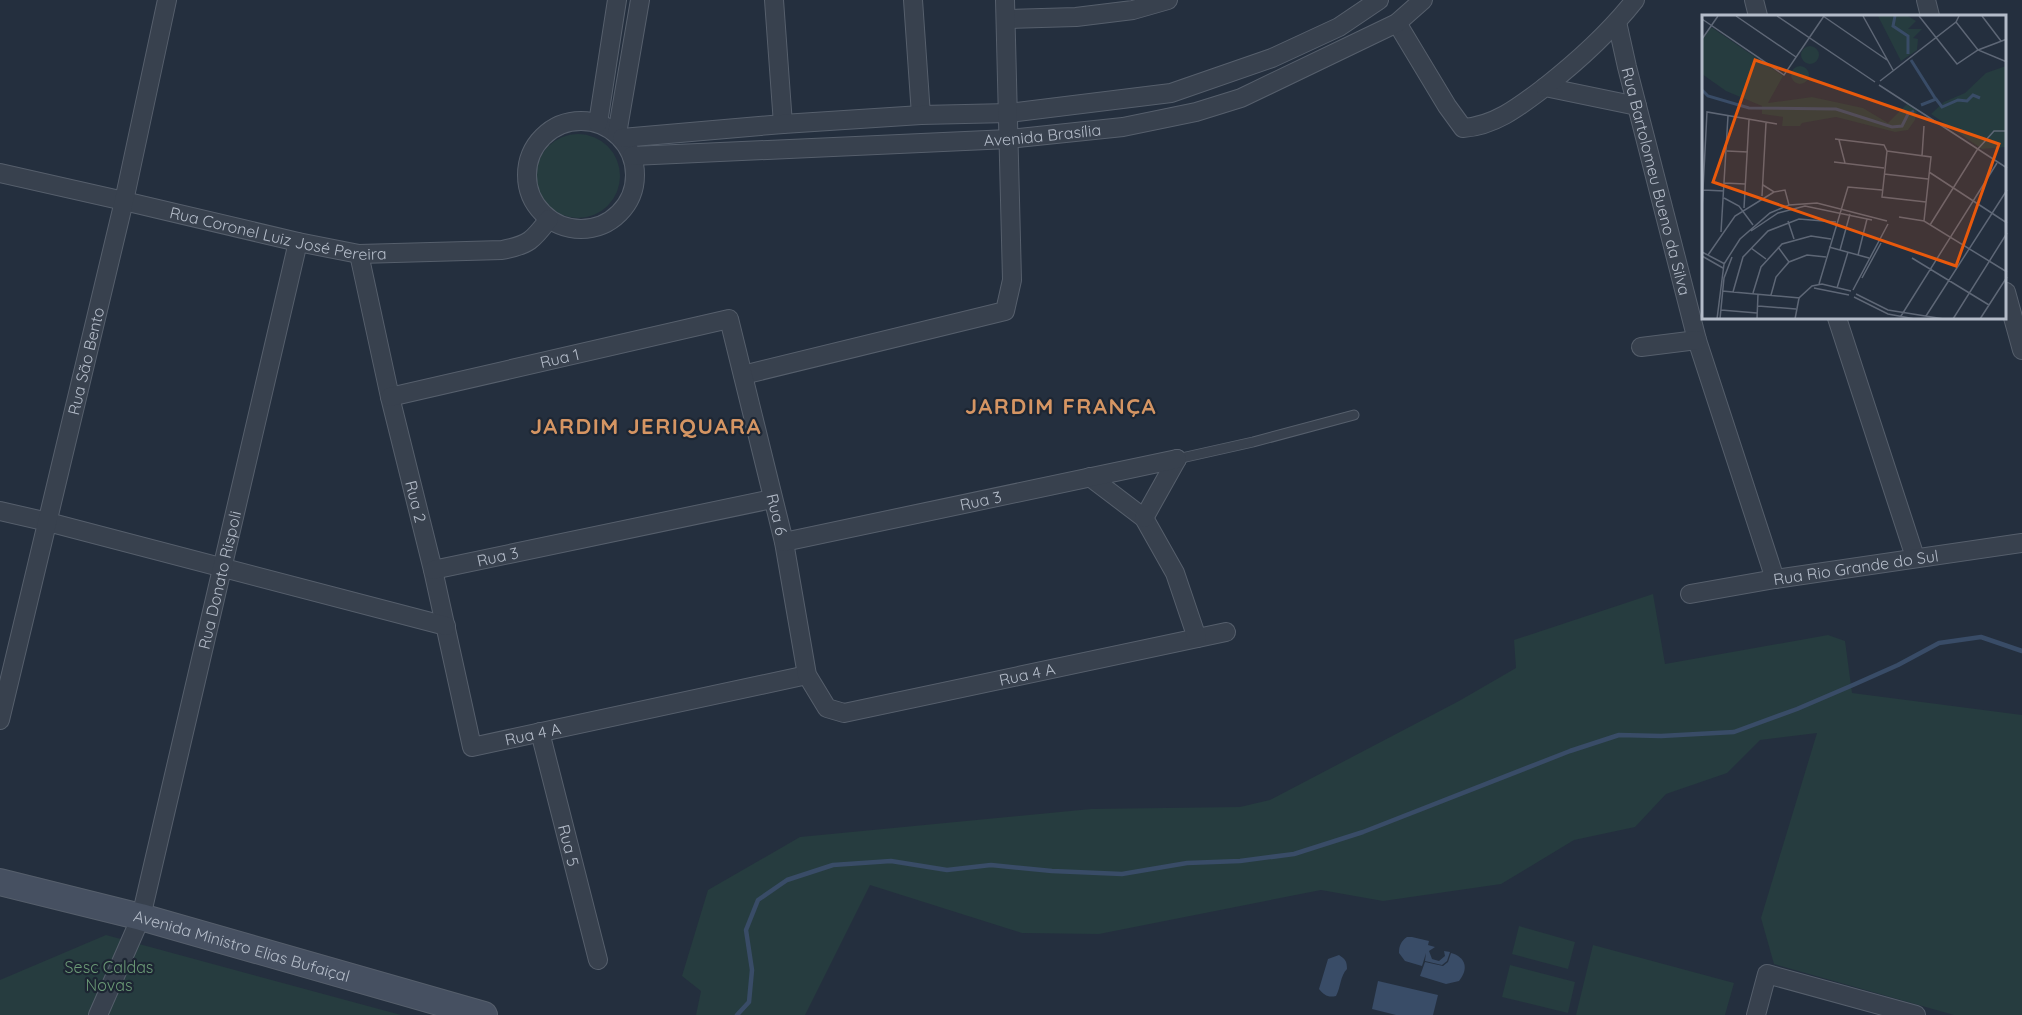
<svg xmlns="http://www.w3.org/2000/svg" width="2022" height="1015" font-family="Quicksand,sans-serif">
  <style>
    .green { fill: #263c3f }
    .water { fill: #394c67 }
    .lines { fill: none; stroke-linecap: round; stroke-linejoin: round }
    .stream { stroke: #394c67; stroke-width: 4.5 }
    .lane-casing { stroke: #565f6c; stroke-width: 11 }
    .street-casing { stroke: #565f6c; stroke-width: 20 }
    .secondary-casing { stroke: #565f6c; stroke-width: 28 }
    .lane { stroke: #38414e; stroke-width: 9 }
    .street { stroke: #38414e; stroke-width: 18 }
    .secondary { stroke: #465061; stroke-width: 26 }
    .labels { text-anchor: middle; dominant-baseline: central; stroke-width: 4.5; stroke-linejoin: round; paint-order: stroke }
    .street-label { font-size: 16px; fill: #b4bcc9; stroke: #1d2633 }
    .park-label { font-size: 16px; fill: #6b9a76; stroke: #1d2633 }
    .district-label { font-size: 22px; font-weight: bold; letter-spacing: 1.5px; fill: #d59563; stroke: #1d2633 }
    .inset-river { fill: none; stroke: #394c67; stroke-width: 3 }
    .inset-road { fill: none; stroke: #5e6776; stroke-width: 1.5 }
    .view { fill: #e8590c; fill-opacity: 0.15; stroke: #e8590c; stroke-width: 3 }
    .inset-edge { fill: none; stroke: #b4bcc9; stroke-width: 3 }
  </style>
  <rect width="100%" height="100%" fill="#242f3e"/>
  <path class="green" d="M536 176a42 42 0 1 1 84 0a42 42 0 1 1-84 0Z
    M 1653,594 L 1665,664 L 1828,635 L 1845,641 L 1852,693 L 2022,715 L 2022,1015 L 1954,1015 L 1774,964 L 1761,918 L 1817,733 L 1760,740 L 1727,773 L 1666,794 L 1635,827 L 1574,840 L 1501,884 L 1383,901 L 1321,890 L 1099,934 L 1022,933 L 870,885 L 805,1015 L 696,1015 L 701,991 L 682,976 L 708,890 L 800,837 L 1091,809 L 1240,807 L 1270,800 L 1459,701 L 1516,668 L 1514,640 Z
    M 1519,926 L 1575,942 L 1568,969 L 1512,954 Z
    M 106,935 L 401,1015 L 0,1015 L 0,980 Z
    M 1593,945 L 1734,983 L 1725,1015 L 1576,1015 Z
    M 1510,965 L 1575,982 L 1568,1013 L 1502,997 Z"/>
  <path class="water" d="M 1407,937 L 1412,937 L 1429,941 L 1428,945 L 1435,947 L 1429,951 L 1432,959 L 1439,961 L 1445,956 L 1444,951 L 1450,952 L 1447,961 L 1442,965 L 1425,961 L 1426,953 L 1422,966 L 1405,961 L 1399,953 C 1399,946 1401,941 1407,937 Z
    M 1451,953 C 1466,957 1469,969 1459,981 L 1446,984 L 1420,976 L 1425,962 L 1443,966 L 1448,962 Z
    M 1339,955 C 1345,959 1347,961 1347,969 C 1340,976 1341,987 1336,996 C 1328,998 1324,995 1319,989 L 1328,959 Z
    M 1378,981 L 1438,995 L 1433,1015 L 1396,1015 L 1372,1009 Z"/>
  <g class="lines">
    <path class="stream" d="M 737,1015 L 749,1002 L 752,970 L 746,930 L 758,900 L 787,880 L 833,865 L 891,861 L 947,870 L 991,865 L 1052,871 L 1122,874 L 1187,863 L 1240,861 L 1294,854 L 1363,832 L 1570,751 L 1619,735 L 1661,736 L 1734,732 L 1797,709 L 1853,685 L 1898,665 L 1939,643 L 1981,637 L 2022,651"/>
    <defs>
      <path id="lane" d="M 1177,459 L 1253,442 L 1354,415"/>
      <g id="street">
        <path d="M 774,0 L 783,124"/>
        <path d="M 913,0 L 921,115"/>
        <path d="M 1754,0 L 1758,16"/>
        <path d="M 1926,0 L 1930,16"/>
        <path d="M 1006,19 L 1076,17 L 1133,10 L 1168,0"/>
        <path id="s1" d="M 1617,22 L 1627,67 L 1697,340 L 1775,579"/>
        <path d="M 1397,23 L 1447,106 L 1463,128 C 1495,126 1520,106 1545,87 L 1637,106"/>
        <path d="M 1545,87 C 1578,61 1609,33 1635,0"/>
        <circle cx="581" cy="175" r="54"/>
        <path d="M 598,123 L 617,0"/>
        <path d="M 617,134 L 640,0"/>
        <path d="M 622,138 L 783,124 L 921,115 L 1009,113 L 1171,93 L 1272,58 L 1339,27 L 1379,0"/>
        <path id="s2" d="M 632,156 L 1009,139 L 1123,127 L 1196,112 L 1241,98 L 1397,23 L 1423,0"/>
        <path id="s3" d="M 0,173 L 124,201 L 298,242 L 359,254 L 502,250 C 529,245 533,240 549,219"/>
        <path id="s4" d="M 359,254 L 390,397 L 433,570 L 472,747 L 807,675"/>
        <path d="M 2006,292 L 2022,350"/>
        <path d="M 1837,318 L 1915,557"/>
        <path d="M 1641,347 L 1697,340"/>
        <path d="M 743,375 L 1005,311 L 1012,280 L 1005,0"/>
        <path id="s5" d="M 390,397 L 729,319 L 784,542 L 807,675 L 827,708 L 844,713 L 1226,632"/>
        <path d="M 1090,477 L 1144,518 L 1175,573 L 1197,638"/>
        <path d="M 0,511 L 48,522 L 446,626"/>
        <path d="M 1144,518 L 1177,459"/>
        <path id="s6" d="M 784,542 L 1177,459"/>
        <path id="s7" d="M 433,570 L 772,499"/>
        <path id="s8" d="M 1690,594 L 1775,579 L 2022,543"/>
        <path id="s9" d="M 0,720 L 124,201 L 167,0"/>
        <path id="s10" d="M 540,732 L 598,960"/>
        <path id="s11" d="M 98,1015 L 141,917 L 298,242"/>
        <path d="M 1756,1015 L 1767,974 L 1916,1015"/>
      </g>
      <g id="secondary">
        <path id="s12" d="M 0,882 L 141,917 L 484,1015"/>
      </g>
    </defs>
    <use href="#lane" class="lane-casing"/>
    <use href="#street" class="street-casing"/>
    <use href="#secondary" class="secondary-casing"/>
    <use href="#lane" class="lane"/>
    <use href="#street" class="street"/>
    <use href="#secondary" class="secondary"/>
  </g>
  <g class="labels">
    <g class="street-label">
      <text stroke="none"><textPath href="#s2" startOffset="411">Avenida Brasília</textPath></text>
      <text stroke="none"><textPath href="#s1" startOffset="164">Rua Bartolomeu Bueno da Silva</textPath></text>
      <text stroke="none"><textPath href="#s3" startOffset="285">Rua Coronel Luiz José Pereira</textPath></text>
      <text stroke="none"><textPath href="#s5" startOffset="174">Rua 1</textPath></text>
      <text stroke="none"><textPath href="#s9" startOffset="369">Rua São Bento</textPath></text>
      <text stroke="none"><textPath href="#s6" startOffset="201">Rua 3</textPath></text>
      <text stroke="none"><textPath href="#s4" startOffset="254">Rua 2</textPath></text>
      <text stroke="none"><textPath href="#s5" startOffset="549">Rua 6</textPath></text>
      <text stroke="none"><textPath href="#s7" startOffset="66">Rua 3</textPath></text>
      <text stroke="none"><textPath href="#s8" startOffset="168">Rua Rio Grande do Sul</textPath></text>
      <text stroke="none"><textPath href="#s11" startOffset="453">Rua Donato Rispoli</textPath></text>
      <text stroke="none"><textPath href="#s5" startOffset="956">Rua 4 A</textPath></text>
      <text stroke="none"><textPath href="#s4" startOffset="568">Rua 4 A</textPath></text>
      <text stroke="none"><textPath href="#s10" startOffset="117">Rua 5</textPath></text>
      <text stroke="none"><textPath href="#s12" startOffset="250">Avenida Ministro Elias Bufaiçal</textPath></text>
    </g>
    <g class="park-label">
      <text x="109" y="967">Sesc Caldas<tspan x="109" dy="18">Novas</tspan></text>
    </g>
    <g class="district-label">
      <text x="1061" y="406">JARDIM FRANÇA</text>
      <text x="646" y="426">JARDIM JERIQUARA</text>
    </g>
  </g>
  <g transform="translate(1702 15)">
    <rect width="304" height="304" fill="#242f3e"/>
    <path d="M 176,1 L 206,1 L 214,6 L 206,14 L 220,14 L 211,23 L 216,24 L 215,35 L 199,46 ZM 9,12 L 81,61 L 66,88 L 110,82 L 161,93 L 186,108 L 205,89 L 215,96 L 213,105 L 206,115 L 193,117 L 134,102 L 100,108 L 98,111 L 80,111 L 81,102 L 60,99 L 60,91 L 24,76 L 0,59 L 0,25 ZM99 40a9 9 0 1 1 18 0a9 9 0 1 1-18 0ZM 304,51 L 304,132 L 280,134 L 229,99 L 242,87 L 263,78 L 284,58 ZM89 60a9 9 0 1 1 18 0a9 9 0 1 1-18 0Z" fill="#263c3f"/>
    <path class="inset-river" d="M 193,1 L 191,11 L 206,21 L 206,39M 209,45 L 233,83M 0,75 L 6,81 L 47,93 L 134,94 L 190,112 L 200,111 L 206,99 L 212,96M 219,90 L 234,84 L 240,92 L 256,85 L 265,86 L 271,80 L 278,83"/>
    <path class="inset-road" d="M 34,1 L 94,42M 75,1 L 173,67M 121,1 L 185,45M 161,1 L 191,55M 217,1 L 255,49 L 276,35 L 305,24M 280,1 L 299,26M 0,4 L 82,60 L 122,1M 254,7 L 276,35 L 305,47M 0,24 L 16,1M 178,66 L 254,7 L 257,1M 177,70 L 305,153M 133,124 L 182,130 L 185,136 L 180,182 L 224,187M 137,125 L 143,148M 25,136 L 46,137M 185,136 L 229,142 L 222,206M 220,141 L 222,111M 132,147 L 182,153M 227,157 L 305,208M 182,159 L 226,164M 22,168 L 43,169M 61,170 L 72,177 L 83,175 L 87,190M 1,175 L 22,176M 60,181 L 64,108M 22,183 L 37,191 L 51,210M 42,193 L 47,105M 0,194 L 5,97 L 75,109M 197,202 L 222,206 L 305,257M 86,206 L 92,224M 228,210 L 275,135 L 292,116 L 305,116M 49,216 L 76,198 L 103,191 L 170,205M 19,217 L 26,101M 76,232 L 87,247M 127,232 L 167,243M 49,233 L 64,244M 138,235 L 148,199M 0,237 L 23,249M 6,240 L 33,201 L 72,177M 156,240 L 165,204M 0,241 L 21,253M 210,243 L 287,290M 160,263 L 179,228M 117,269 L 146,172 L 180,175M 112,273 L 147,280M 135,273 L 146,237M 151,275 L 186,209M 20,276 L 98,283M 31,277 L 41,242 L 66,216 L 97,204 L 134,207M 51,278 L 59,252 L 80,229 L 109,221 L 129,224M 154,279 L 186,295 L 242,304M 69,280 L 74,262 L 87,247 L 105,240 L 124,242M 152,282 L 186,299 L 213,304M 56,291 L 94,294M 19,295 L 55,298M 199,301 L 295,148M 224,301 L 305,175M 15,304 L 22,249 L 38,224 L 68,198 L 87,190 L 115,188 L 185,206M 18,304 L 22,263 L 30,242M 55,304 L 56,279M 93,304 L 97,283 L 110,271 L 120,269 L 149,276M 251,304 L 305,218M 278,304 L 305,262"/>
    <path class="view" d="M 53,45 L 297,129 L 254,251 L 11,167 Z"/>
    <rect width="304" height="304" class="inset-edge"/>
  </g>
</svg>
